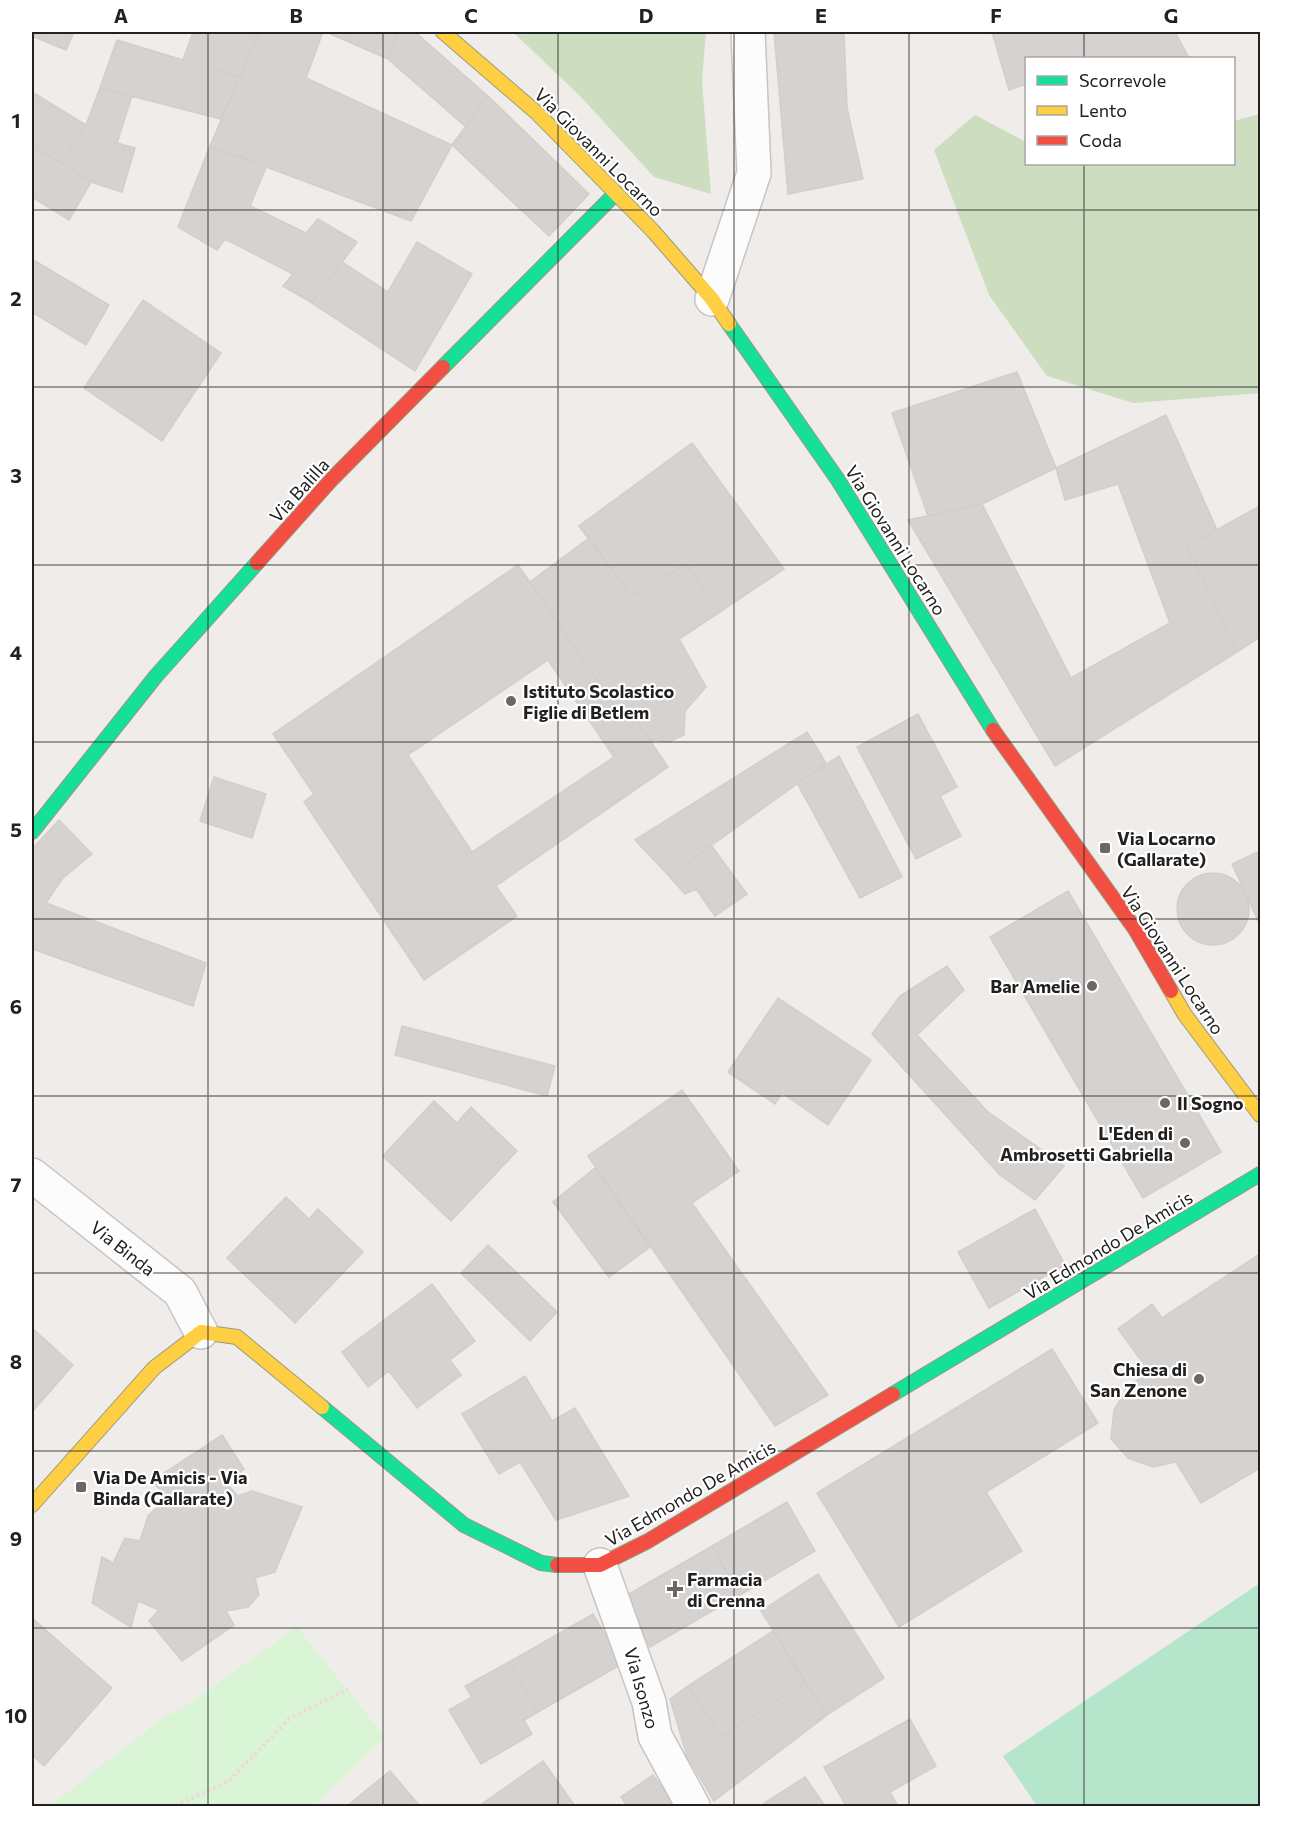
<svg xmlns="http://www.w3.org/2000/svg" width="1292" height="1838" font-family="Commissioner,sans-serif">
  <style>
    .forest { fill: #cdddbf }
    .park { fill: #daf4d6 }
    .pitch { fill: #b5e5cb }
    .building { fill: #d6d2d0; stroke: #d2ceca; stroke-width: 1.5; fill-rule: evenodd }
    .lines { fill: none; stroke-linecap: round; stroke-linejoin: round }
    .street-casing { stroke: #c6c5c4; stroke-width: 36 }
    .fast-casing { stroke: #9a9880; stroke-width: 16 }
    .slow-casing { stroke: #9a9880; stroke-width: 16 }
    .jam-casing { stroke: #9a9880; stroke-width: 16 }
    .path { stroke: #ecdadb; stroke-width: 4; stroke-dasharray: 3 3; stroke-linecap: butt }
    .street { stroke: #fdfcfc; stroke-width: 33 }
    .fast { stroke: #16e098; stroke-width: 14 }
    .slow { stroke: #ffcf43; stroke-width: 14 }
    .jam { stroke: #f24e42; stroke-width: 14 }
    .grid { fill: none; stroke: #212121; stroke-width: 1.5; stroke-opacity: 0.55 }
    .poi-dot { fill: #696867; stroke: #fff; stroke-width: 2 }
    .labels { text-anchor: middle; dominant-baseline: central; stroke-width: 4.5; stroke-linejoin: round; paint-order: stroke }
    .street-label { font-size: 18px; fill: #212121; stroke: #fff }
    .poi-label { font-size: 18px; font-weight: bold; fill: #212121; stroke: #fff; text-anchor: start }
    .neatline { fill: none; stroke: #212121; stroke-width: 2 }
    .grid-label { font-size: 20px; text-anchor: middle; font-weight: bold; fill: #212121 }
  </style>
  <rect width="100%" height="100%" fill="#efece9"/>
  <path class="forest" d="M 513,32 L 706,32 L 702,81 L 711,194 L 654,177 L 582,98 Z
    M 1260,114 L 1260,393 L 1133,403 L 1047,376 L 989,295 L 934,150 L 975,115 L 1026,142 L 1026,164 L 1234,164 L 1234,121 Z"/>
  <path class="park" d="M 297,1627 L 385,1737 L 314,1806 L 50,1806 L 164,1717 L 183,1708 Z"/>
  <path class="pitch" d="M 1260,1583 L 1260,1806 L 1037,1806 L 1003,1756 Z"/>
  <path class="building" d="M 32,32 L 74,32 L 66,50 L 32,36 Z
    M 193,32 L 259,32 L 239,77 L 183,60 Z
    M 259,32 L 323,32 L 306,78 L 452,145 L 411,221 L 210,146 Z
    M 326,32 L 398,32 L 388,59 Z
    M 398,32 L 415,32 L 488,96 L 466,127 L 388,59 Z
    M 774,32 L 844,32 L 847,108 L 863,179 L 788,194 Z
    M 992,32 L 1175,32 L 1189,58 L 1026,58 L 1026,84 L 1009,90 Z
    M 117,40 L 239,77 L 221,119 L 100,88 Z
    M 100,88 L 132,96 L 117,143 L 135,148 L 122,192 L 91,182 L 62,164 L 86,125 Z
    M 32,92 L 86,125 L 62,164 L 32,145 Z
    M 488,96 L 589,194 L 549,236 L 452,145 Z
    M 32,145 L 91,182 L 69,220 L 32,197 Z
    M 210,146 L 267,165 L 250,206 L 306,233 L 318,219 L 357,242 L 312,303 L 283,286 L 293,274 L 225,239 L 217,250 L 178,227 Z
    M 417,242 L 472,274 L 415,371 L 312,303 L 342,262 L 388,292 Z
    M 35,261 L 109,305 L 86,345 L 32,312 L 32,267 Z
    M 143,300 L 221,353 L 162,441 L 84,388 Z
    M 1017,372 L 1056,468 L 982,504 L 928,516 L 892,413 Z
    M 1166,415 L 1217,530 L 1187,546 L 1237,652 L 1055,766 L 908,520 L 982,504 L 1071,678 L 1170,623 L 1118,484 L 1065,500 L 1056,468 Z
    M 692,443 L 784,569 L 720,612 L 687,564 L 631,596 L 579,526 Z
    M 1260,506 L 1260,637 L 1237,652 L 1187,546 Z
    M 589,538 L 631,596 L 687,564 L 720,612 L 679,639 L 706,687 L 685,711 L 684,735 L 668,742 L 649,739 L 628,708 L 620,713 L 530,582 Z
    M 518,565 L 620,713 L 628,708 L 668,767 L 496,886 L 517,916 L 424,980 L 304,802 L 314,794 L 273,734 ZM 548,660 L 614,757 L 472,852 L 408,755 Z
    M 918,714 L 957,787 L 940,796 L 961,836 L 916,859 L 857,747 Z
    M 807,732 L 826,763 L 669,876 L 635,840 Z
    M 839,756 L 902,877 L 860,898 L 797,783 Z
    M 214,777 L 266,794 L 252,838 L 200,821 Z
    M 59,820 L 92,854 L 62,879 L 46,903 L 206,963 L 193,1006 L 32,949 L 32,849 Z
    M 711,845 L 747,894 L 715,916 L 696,889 L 685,894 L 669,876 Z
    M 1260,851 L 1260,925 L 1232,864 Z
    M1177 909a36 36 0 1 1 72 0a36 36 0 1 1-72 0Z
    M 1068,891 L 1221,1152 L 1143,1198 L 990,937 Z
    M 947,966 L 964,990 L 917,1035 L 987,1111 L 1064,1166 L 1035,1200 L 1000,1175 L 872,1034 L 900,996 Z
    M 778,998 L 871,1060 L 828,1125 L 782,1093 L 775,1104 L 728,1072 Z
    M 402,1026 L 555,1066 L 547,1096 L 395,1055 Z
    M 682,1090 L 739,1171 L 692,1203 L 828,1395 L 775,1426 L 588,1156 Z
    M 434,1101 L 457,1123 L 471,1107 L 517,1151 L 451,1221 L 383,1156 Z
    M 595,1168 L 650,1247 L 609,1277 L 553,1202 Z
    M 286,1197 L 309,1219 L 318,1209 L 363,1252 L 295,1323 L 227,1258 Z
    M 1035,1209 L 1065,1265 L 989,1308 L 958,1252 Z
    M 488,1245 L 557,1312 L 530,1341 L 461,1273 Z
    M 1260,1254 L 1260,1468 L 1201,1503 L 1176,1462 L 1153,1467 L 1128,1458 L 1111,1439 L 1114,1410 L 1127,1388 L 1149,1371 L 1118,1329 L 1152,1304 L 1162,1318 Z
    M 432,1284 L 475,1341 L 450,1360 L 461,1375 L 417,1408 L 389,1371 L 368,1387 L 342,1352 Z
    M 32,1328 L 73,1365 L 32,1412 Z
    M 1052,1349 L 1098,1423 L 986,1492 L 1022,1551 L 899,1627 L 817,1493 Z
    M 525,1376 L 552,1421 L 575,1408 L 629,1496 L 556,1520 L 520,1462 L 499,1474 L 462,1414 Z
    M 222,1435 L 244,1469 L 227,1484 L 238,1496 L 252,1491 L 302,1507 L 275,1572 L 255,1578 L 259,1595 L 248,1607 L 226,1611 L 234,1625 L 182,1661 L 149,1621 L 159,1610 L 138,1601 L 131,1627 L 92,1603 L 102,1557 L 113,1563 L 125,1538 L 140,1541 L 148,1516 L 167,1498 L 152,1481 Z
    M 787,1502 L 815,1551 L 740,1595 L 712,1546 Z
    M 712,1546 L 740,1595 L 650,1647 L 622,1598 Z
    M 818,1574 L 884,1678 L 827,1715 L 761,1611 Z
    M 593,1614 L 622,1664 L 538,1712 L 509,1662 Z
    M 32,1618 L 112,1688 L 44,1766 L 32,1755 Z
    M 773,1631 L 805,1682 L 721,1737 L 688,1686 Z
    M 509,1662 L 538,1712 L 524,1720 L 532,1734 L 481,1764 L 449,1710 L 472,1697 L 465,1686 Z
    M 805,1682 L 827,1715 L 714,1801 L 687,1756 L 670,1699 L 688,1686 L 721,1737 Z
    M 910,1719 L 936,1766 L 890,1792 L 898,1806 L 846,1806 L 824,1767 Z
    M 543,1761 L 575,1806 L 479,1806 Z
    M 390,1771 L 420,1806 L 347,1806 Z
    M 653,1775 L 675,1806 L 627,1806 L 621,1797 Z
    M 805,1777 L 825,1806 L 760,1806 Z"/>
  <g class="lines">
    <defs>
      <path id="street" d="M 712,299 L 754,173 L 748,32
        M 32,1175 L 180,1292 L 201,1332
        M 600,1565 L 649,1702 L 655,1736 L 693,1806"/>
      <path id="fast" d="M 729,324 L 838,480 L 993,730
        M 443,367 L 616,193
        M 32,832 L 156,676 L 257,563
        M 893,1394 L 1260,1174
        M 322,1407 L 464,1525 L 541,1563 L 557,1565"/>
      <path id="slow" d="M 443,32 L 537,113 L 653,231 L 712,299 L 729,324
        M 1171,991 L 1185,1015 L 1260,1115
        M 32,1505 L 154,1368 L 201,1332 L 237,1337 L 322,1407"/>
      <path id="jam" d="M 257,563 L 332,479 L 443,367
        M 993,730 L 1135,929 L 1171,991
        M 557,1565 L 600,1565 L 648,1541 L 893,1394"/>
    </defs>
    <use href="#street" class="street-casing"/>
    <use href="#fast" class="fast-casing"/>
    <use href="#slow" class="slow-casing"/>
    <use href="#jam" class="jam-casing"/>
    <path class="path" d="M 175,1806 L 229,1781 L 289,1719 L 348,1689"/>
    <use href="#street" class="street"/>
    <use href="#fast" class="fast"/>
    <use href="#slow" class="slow"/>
    <use href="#jam" class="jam"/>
  </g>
  <path class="grid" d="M 208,32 L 208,1806M 383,32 L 383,1806M 558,32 L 558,1806M 734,32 L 734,1806M 909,32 L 909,1806M 1084,32 L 1084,58M 1084,164 L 1084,1806M 32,210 L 1260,210M 32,387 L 1260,387M 32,565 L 1260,565M 32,742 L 1260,742M 32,919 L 1260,919M 32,1096 L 1260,1096M 32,1273 L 1260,1273M 32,1451 L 1260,1451M 32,1628 L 1260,1628"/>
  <g class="poi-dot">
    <circle cx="511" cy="701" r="6"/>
    <rect x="1099" y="842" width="12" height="12" rx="3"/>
    <circle cx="1092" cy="986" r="6"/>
    <circle cx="1165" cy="1103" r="6"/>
    <circle cx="1185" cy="1143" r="6"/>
    <circle cx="1199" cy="1379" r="6"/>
    <rect x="75" y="1481" width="12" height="12" rx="3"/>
    <path d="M672 1580h6v6h6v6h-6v6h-6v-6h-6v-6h6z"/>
  </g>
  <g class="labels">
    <g class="street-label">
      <text transform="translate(599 152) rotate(45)">Via Giovanni Locarno</text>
      <text transform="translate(299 490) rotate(-48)">Via Balilla</text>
      <text transform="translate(896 540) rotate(58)">Via Giovanni Locarno</text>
      <text transform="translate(1173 960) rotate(57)">Via Giovanni Locarno</text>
      <text transform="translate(1108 1245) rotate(-31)">Via Edmondo De Amicis</text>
      <text transform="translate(123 1248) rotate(38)">Via Binda</text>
      <text transform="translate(690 1493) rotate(-30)">Via Edmondo De Amicis</text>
      <text transform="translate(642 1688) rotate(74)">Via Isonzo</text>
    </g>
    <g class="poi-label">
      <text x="523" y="691">Istituto Scolastico<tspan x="523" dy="21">Figlie di Betlem</tspan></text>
      <text x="1117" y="838">Via Locarno<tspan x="1117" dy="21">(Gallarate)</tspan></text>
      <text x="1080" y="986" text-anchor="end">Bar Amelie</text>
      <text x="1177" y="1103">Il Sogno</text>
      <text x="1173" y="1133" text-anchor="end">L'Eden di<tspan x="1173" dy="21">Ambrosetti Gabriella</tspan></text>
      <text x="1187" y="1369" text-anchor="end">Chiesa di<tspan x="1187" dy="21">San Zenone</tspan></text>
      <text x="93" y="1477">Via De Amicis - Via<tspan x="93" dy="21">Binda (Gallarate)</tspan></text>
      <text x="687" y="1579">Farmacia<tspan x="687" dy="21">di Crenna</tspan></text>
    </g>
  </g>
  <rect width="1292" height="1838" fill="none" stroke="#ffffff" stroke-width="66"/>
  <rect x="1025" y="57" width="210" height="108" fill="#ffffff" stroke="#a6a6a6" stroke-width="1.5"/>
  <rect x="1037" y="76" width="30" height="9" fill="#16e098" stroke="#a6a6a6" stroke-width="1.5"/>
  <text x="1079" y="87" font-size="18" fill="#212121">Scorrevole</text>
  <rect x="1037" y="106" width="30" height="9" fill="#ffcf43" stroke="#a6a6a6" stroke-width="1.5"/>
  <text x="1079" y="117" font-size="18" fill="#212121">Lento</text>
  <rect x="1037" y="136" width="30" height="9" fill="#f24e42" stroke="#a6a6a6" stroke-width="1.5"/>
  <text x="1079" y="147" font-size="18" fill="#212121">Coda</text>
  <rect x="33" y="33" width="1226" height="1772" class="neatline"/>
  <g class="grid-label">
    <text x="121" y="23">A</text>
    <text x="296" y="23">B</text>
    <text x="471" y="23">C</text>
    <text x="646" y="23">D</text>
    <text x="821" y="23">E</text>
    <text x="996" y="23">F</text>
    <text x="1171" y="23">G</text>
    <text x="16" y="128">1</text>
    <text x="16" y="306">2</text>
    <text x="16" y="483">3</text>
    <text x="16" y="660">4</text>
    <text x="16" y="837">5</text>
    <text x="16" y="1014">6</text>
    <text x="16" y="1192">7</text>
    <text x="16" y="1369">8</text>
    <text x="16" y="1546">9</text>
    <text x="16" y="1723">10</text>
  </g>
</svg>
